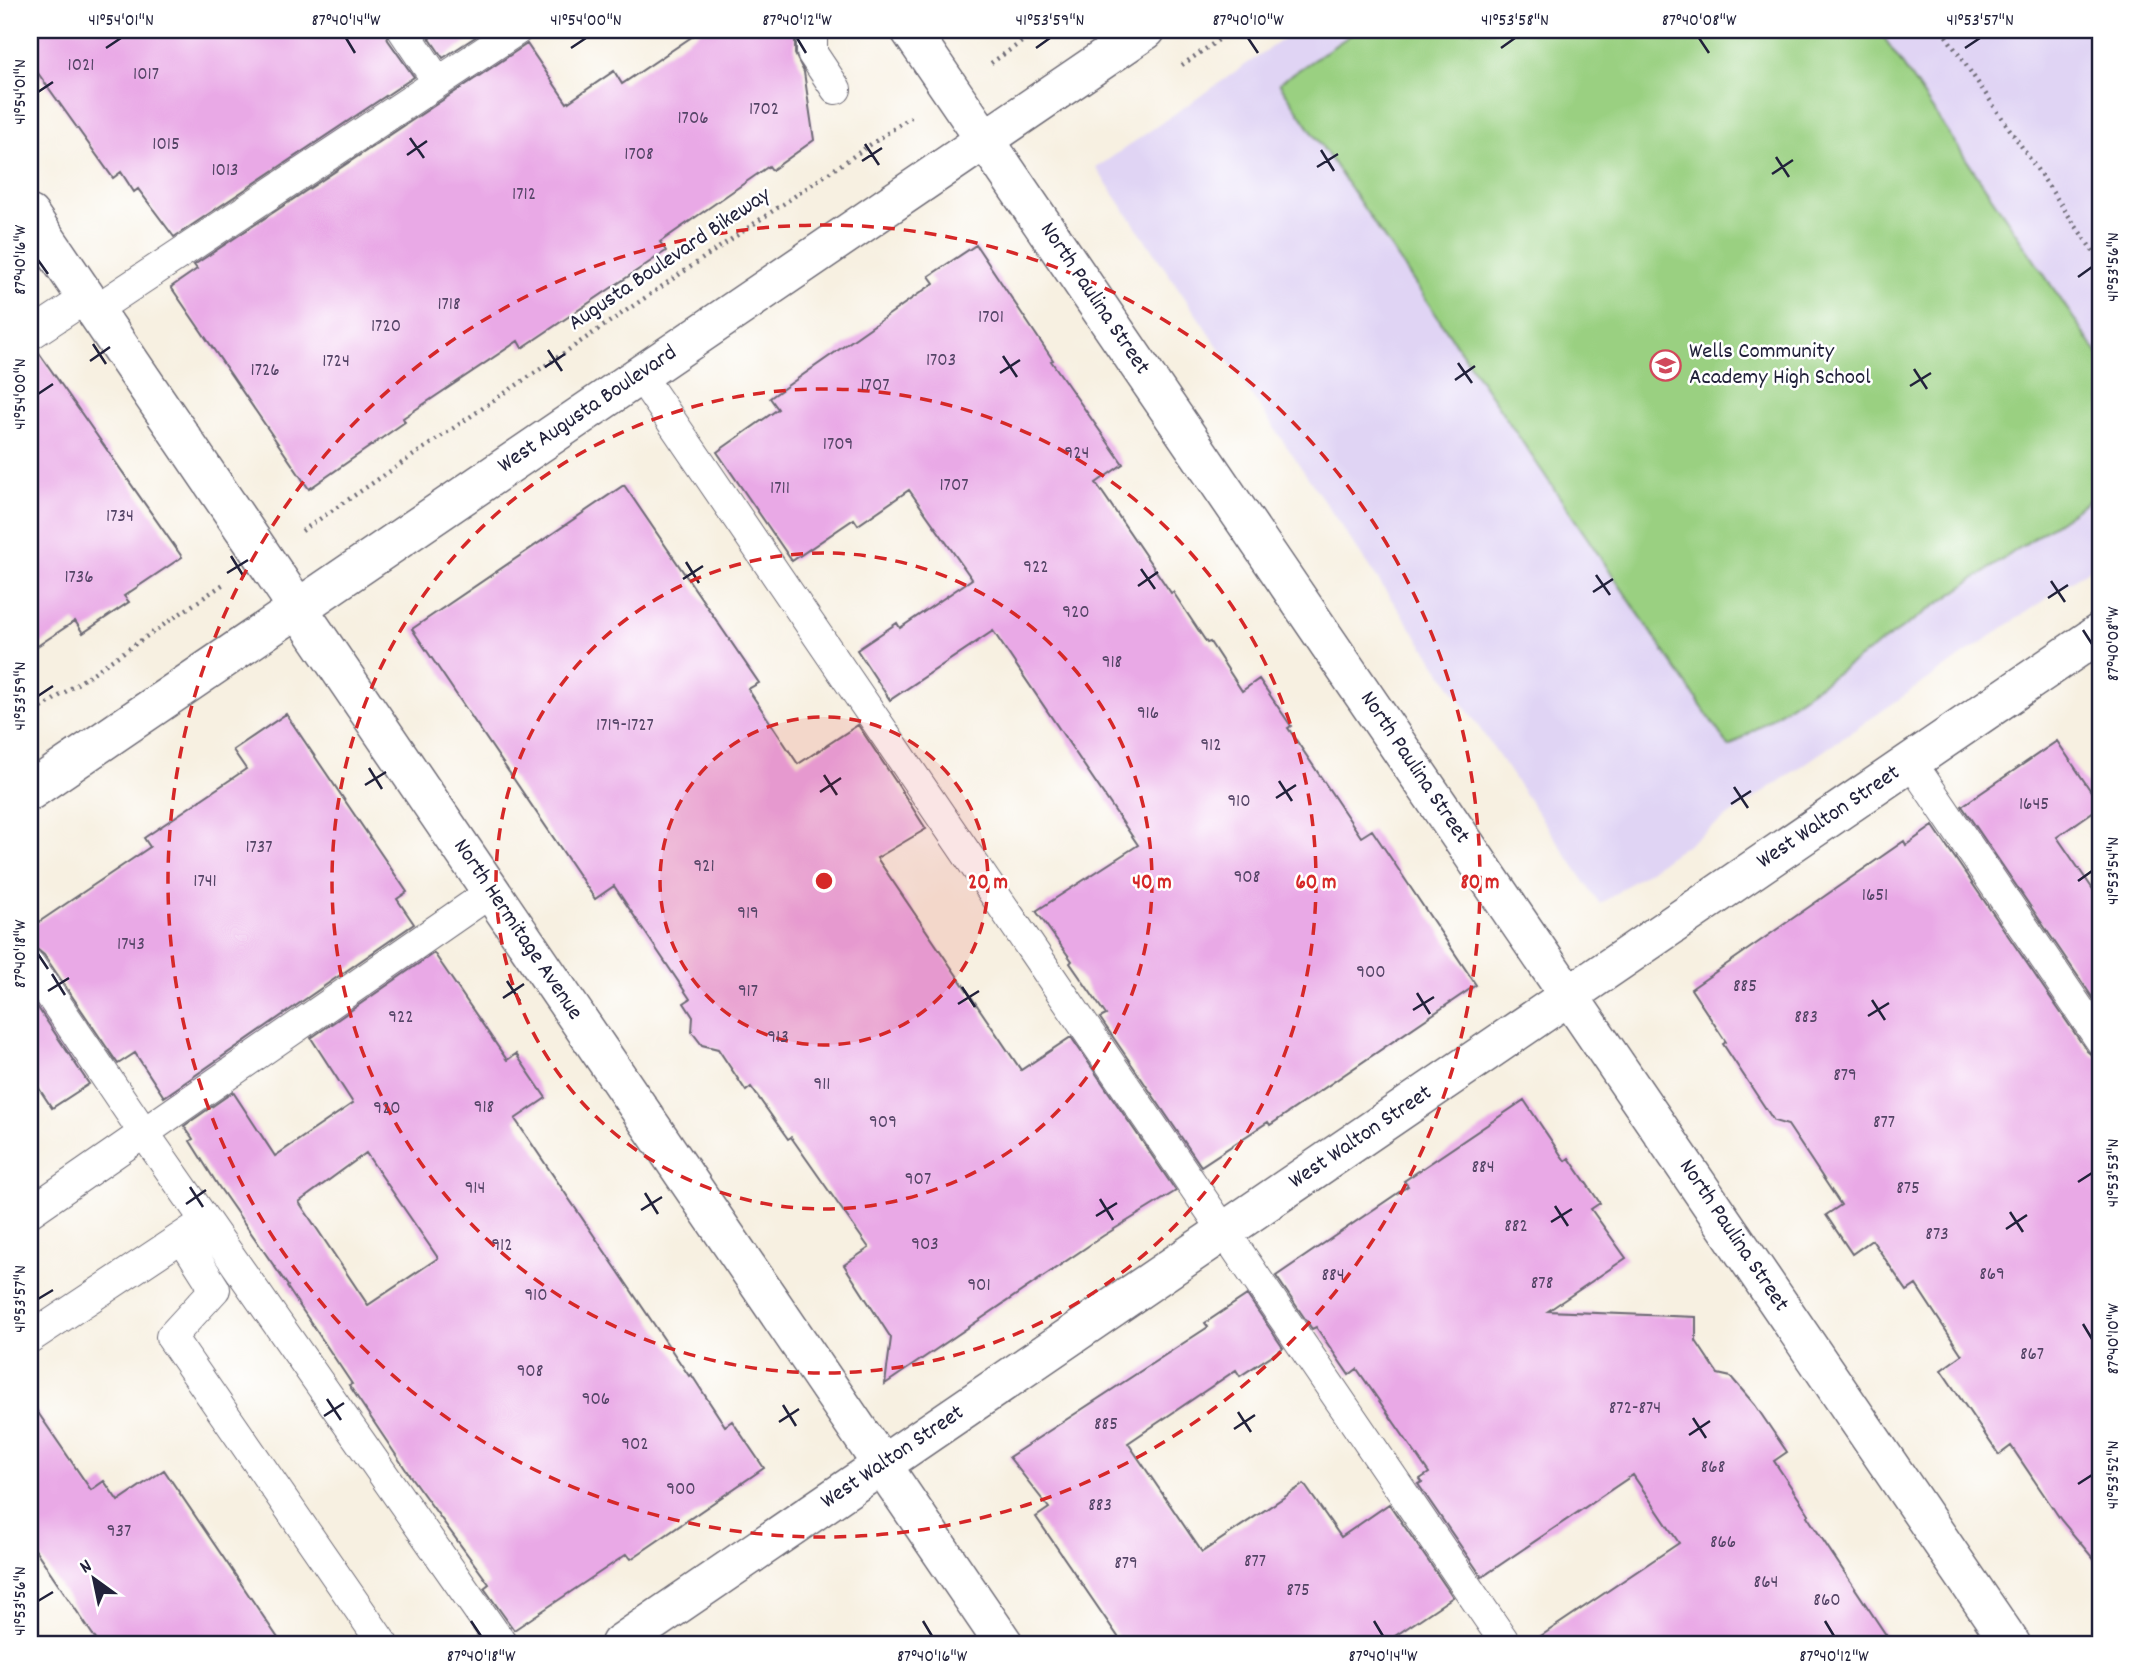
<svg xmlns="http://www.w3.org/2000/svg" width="2131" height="1674" font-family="Dekko,sans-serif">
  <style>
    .built { fill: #e0d4f4 }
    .garden { fill: #9ad081; stroke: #5e795e; stroke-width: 2 }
    .building { fill: #e9a9e6; fill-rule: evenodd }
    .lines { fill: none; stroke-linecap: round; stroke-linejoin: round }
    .service-casing { stroke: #6d6a75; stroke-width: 32 }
    .minor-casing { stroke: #6d6a75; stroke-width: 41 }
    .tertiary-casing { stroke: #6d6a75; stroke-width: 41 }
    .path { stroke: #6d6a75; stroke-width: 4.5; stroke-dasharray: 2 5; stroke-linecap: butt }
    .service { stroke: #fff; stroke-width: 30 }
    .minor { stroke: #fff; stroke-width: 38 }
    .tertiary { stroke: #fff; stroke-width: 38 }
    .ticks { fill: none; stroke: #22223b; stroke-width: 2.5 }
    .ring { fill: none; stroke: #d62828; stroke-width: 3.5; stroke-dasharray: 12 9 }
    .labels { text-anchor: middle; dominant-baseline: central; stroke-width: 5; stroke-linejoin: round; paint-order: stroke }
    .number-label { font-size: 19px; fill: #544466 }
    .street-label { font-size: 23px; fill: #22223b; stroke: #fff }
    .poi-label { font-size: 23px; fill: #22223b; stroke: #fff; text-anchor: start }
    .centre { fill: #d62828; stroke: #fff; stroke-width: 3.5 }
    .ring-label { font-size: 21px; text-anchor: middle; font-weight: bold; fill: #d62828; stroke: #fff; stroke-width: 5; stroke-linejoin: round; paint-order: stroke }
    .neatline { fill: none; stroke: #22223b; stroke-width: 2.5 }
    .ticks-label { font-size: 18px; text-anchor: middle; fill: #22223b }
  </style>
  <rect width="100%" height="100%" fill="#fff"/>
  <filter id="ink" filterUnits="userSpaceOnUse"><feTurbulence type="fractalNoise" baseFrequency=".0143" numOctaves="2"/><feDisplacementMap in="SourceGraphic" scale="14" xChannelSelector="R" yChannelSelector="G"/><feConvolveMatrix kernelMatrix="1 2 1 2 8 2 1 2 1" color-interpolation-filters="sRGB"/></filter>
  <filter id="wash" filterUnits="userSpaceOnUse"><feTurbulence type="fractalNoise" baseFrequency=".00686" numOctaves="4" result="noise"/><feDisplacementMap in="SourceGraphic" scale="28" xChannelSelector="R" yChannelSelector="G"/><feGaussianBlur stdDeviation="1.57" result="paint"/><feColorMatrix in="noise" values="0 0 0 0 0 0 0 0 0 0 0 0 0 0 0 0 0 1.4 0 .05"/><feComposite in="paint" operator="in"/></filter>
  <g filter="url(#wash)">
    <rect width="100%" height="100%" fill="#f7f0e1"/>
    <path class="built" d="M 1296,30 L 2101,30 L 2101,561 L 1600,904 L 1096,168 Z"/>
    <path class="garden" d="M 1358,30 L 1879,30 L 2101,359 L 2101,492 L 1729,747 L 1279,83 Z"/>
    <g id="blocks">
      <path class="building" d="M 30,30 L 386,30 L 388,40 L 414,77 L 174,237 L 138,189 L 134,192 L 121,172 L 113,178 L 30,62 Z
        M 424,30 L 486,30 L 443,58 Z
        M 702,30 L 795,30 L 795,54 L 804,72 L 814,140 L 772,170 L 769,166 L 660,242 L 666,251 L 522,348 L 518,341 L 403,418 L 405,422 L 309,489 L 171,287 L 197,269 L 194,265 L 527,44 L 567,103 L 614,71 L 622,84 Z
        M 976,245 L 1053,360 L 1051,361 L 1123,464 L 1096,483 L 1171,593 L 1173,592 L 1207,643 L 1210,642 L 1242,691 L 1259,679 L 1291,726 L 1288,728 L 1361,837 L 1372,830 L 1476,985 L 1270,1125 L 1268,1122 L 1201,1166 L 1100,1018 L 1106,1015 L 1070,963 L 1072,961 L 1036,911 L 1138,845 L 993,631 L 890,700 L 857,650 L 897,623 L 900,628 L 972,579 L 909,490 L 858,525 L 854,519 L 792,561 L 717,452 L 778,409 L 770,398 L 934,283 L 929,276 Z
        M 37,350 L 182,557 L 124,596 L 129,602 L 83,633 L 75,621 L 30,651 L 30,352 Z
        M 624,485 L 759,683 L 748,689 L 798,764 L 858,725 L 896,782 L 926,829 L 877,858 L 1021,1070 L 1071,1037 L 1176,1191 L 1103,1236 L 885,1384 L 891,1338 L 844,1265 L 869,1248 L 791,1137 L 788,1139 L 751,1087 L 746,1091 L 718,1049 L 702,1045 L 692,1032 L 693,1017 L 684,1003 L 690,999 L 614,886 L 595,899 L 412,629 Z
        M 286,714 L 407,892 L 397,899 L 414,924 L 164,1097 L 135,1053 L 118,1064 L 44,955 L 38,950 L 30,948 L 30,928 L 150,847 L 144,838 L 246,769 L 233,750 Z
        M 2057,741 L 2101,806 L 2057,837 L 2101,901 L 2101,1010 L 1962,806 Z
        M 1933,826 L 2087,1051 L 2093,1056 L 2101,1058 L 2101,1568 L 2061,1520 L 2011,1446 L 1999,1455 L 1941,1370 L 1962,1355 L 1916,1285 L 1907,1291 L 1872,1240 L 1852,1254 L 1826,1215 L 1841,1205 L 1788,1125 L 1774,1121 L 1723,1044 L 1726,1042 L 1691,989 L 1904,841 L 1906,845 Z
        M 434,953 L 507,1060 L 516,1054 L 546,1098 L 515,1119 L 689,1376 L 691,1374 L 725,1426 L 732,1421 L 764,1468 L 631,1559 L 627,1554 L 514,1630 L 484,1588 L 489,1584 L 410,1476 L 349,1385 L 352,1384 L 287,1287 L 288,1286 L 219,1187 L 190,1141 L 193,1139 L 184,1126 L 233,1092 L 275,1156 L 353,1103 L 311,1038 ZM 366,1153 L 438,1258 L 368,1305 L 299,1202 Z
        M 30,996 L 89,1084 L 52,1108 L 30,1075 Z
        M 1524,1100 L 1565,1161 L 1569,1158 L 1600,1203 L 1591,1209 L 1626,1258 L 1548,1311 L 1696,1317 L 1696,1341 L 1718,1374 L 1731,1377 L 1755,1405 L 1787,1452 L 1774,1461 L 1809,1514 L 1807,1516 L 1892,1644 L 1529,1644 L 1679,1543 L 1633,1475 L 1482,1577 L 1418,1484 L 1422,1482 L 1420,1479 L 1429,1473 L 1357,1369 L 1349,1375 L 1316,1327 L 1312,1329 L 1276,1276 L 1408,1186 L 1404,1181 Z
        M 1247,1295 L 1283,1348 L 1240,1376 L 1236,1370 L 1128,1443 L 1202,1552 L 1304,1484 L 1341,1537 L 1389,1504 L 1453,1597 L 1383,1644 L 1123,1644 L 1036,1517 L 1049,1508 L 1009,1457 L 1208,1327 L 1205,1323 Z
        M 30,1401 L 91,1490 L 104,1481 L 118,1501 L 164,1470 L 282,1644 L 99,1644 L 30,1542 Z"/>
    </g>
  </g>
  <g filter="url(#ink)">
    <use href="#blocks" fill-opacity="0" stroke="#6d6a75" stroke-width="2"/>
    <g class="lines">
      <defs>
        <path id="service" d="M 403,30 L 438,82
          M 812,30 L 812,53 L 836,89
          M 95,310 L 517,30
          M 30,335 L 86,298
          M 640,375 L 1506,1644
          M 1911,762 L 2101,1041
          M 30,965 L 144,1133 L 502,1644
          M 30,1212 L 491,892
          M 182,1237 L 215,1289 L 171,1337 L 383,1644
          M 30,1338 L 197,1227"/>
        <path id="minor" d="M 910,30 L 2011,1644
          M 30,215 L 1004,1644
          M 620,1644 L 2101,632"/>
        <path id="tertiary" d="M 30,791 L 1146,30"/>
      </defs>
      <use href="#service" class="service-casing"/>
      <use href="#minor" class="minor-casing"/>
      <use href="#tertiary" class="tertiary-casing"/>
      <path class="path" d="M 1942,30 L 2101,263
        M 991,63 L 1039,30
        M 1182,65 L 1233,30
        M 302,531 L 911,117
        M 30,716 L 225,583
        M 30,846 L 39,839"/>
      <use href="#service" class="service"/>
      <use href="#minor" class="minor"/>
      <use href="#tertiary" class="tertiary"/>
    </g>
  </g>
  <path class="ticks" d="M 346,38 L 355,53M 797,38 L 806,53M 1248,38 L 1258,53M 1699,38 L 1709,53M 106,48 L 121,38M 571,48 L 586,38M 1036,48 L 1050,38M 1501,48 L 1515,38M 1965,48 L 1980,38M 38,92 L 53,82M 410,138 L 424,158M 865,144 L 879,165M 1321,150 L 1334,171M 407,155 L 427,141M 1776,157 L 1789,177M 862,161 L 882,148M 1317,167 L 1338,154M 1772,174 L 1793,160M 38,260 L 48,274M 2078,277 L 2092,267M 93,344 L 106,364M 548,350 L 562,371M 1003,356 L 1017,377M 90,361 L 110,347M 1458,363 L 1472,383M 545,367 L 565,354M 1914,369 L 1927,389M 1000,373 L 1020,360M 1455,380 L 1475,366M 1910,386 L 1931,373M 38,394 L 53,384M 231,556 L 244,577M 686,562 L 699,583M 1141,569 L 1155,589M 227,573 L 248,560M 1596,575 L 1610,595M 683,579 L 703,566M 2051,581 L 2065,602M 1138,586 L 1158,572M 1593,592 L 1613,579M 2048,598 L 2068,585M 2083,630 L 2092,644M 38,696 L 53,686M 369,768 L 382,789M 824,775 L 837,795M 1279,781 L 1292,801M 365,785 L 386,772M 1734,787 L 1748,808M 820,792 L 841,778M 1276,798 L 1296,785M 1731,804 L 1751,791M 2078,881 L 2092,871M 38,954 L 48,969M 52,974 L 65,995M 507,981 L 520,1001M 962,987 L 975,1007M 48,991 L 69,978M 1417,993 L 1430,1014M 503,998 L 524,984M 1872,1000 L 1885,1020M 958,1004 L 979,991M 1413,1010 L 1434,997M 1868,1016 L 1889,1003M 2078,1182 L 2092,1173M 190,1187 L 203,1207M 645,1193 L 658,1214M 1100,1199 L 1113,1220M 186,1204 L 206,1190M 1555,1206 L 1568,1226M 641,1210 L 662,1197M 2010,1212 L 2023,1232M 1096,1216 L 1117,1203M 1551,1222 L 1572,1209M 2006,1229 L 2027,1215M 38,1299 L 53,1290M 2083,1324 L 2092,1339M 327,1399 L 341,1420M 783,1405 L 796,1426M 1238,1412 L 1251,1432M 324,1416 L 344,1403M 1693,1418 L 1706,1438M 779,1422 L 799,1409M 1234,1429 L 1255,1415M 1689,1435 L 1710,1421M 2078,1484 L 2092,1475M 38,1601 L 53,1592M 471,1621 L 481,1636M 923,1621 L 932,1636M 1374,1621 L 1383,1636M 1825,1621 L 1834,1636"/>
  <circle cx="824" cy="881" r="164" fill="#d62828" fill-opacity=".12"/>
  <g class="ring">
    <circle cx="824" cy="881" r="164"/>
    <circle cx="824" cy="881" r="328"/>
    <circle cx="824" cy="881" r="492"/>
    <circle cx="824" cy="881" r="656"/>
  </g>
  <defs>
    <symbol id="school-ring" viewBox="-11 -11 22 22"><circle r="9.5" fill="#fff" stroke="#d1495b" stroke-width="1.5"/><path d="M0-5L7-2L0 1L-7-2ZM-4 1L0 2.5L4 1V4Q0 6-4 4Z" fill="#d1495b"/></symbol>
  </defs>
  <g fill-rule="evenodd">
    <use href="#school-ring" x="1648" y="348" width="35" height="35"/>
  </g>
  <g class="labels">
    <g class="number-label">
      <text x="81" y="66">1021</text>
      <text x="146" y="75">1017</text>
      <text x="764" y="110">1702</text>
      <text x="693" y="119">1706</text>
      <text x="166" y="145">1015</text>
      <text x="639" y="155">1708</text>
      <text x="225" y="171">1013</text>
      <text x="524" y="195">1712</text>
      <text x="449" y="305">1718</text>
      <text x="991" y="318">1701</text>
      <text x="386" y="327">1720</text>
      <text x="941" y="361">1703</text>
      <text x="336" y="362">1724</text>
      <text x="265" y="371">1726</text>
      <text x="875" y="386">1707</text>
      <text x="838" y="445">1709</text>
      <text x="1077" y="454">924</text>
      <text x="954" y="486">1707</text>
      <text x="780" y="489">1711</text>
      <text x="120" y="517">1734</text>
      <text x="1036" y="568">922</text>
      <text x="79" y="578">1736</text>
      <text x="1076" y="613">920</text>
      <text x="1112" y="663">918</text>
      <text x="1148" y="714">916</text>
      <text x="625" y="726">1719-1727</text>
      <text x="1211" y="746">912</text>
      <text x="1239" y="802">910</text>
      <text x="2034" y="805">1645</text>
      <text x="259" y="848">1737</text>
      <text x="704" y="867">921</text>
      <text x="1247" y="878">908</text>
      <text x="205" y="882">1741</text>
      <text x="1875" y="896">1651</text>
      <text x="748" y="914">919</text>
      <text x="131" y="945">1743</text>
      <text x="1371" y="973">900</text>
      <text x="1745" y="987">885</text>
      <text x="748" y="992">917</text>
      <text x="401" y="1018">922</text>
      <text x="1806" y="1018">883</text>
      <text x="778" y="1038">913</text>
      <text x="1845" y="1076">879</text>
      <text x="822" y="1085">911</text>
      <text x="484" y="1108">918</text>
      <text x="387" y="1109">920</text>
      <text x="883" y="1123">909</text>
      <text x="1884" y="1123">877</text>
      <text x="1483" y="1168">884</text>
      <text x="918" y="1180">907</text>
      <text x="475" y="1189">914</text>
      <text x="1908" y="1189">875</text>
      <text x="1516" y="1227">882</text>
      <text x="1937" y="1235">873</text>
      <text x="925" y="1245">903</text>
      <text x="502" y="1246">912</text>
      <text x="1992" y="1275">869</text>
      <text x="1333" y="1276">884</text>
      <text x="1542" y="1284">878</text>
      <text x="979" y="1286">901</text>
      <text x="536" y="1296">910</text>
      <text x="2032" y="1355">867</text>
      <text x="530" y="1372">908</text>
      <text x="596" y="1400">906</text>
      <text x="1635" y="1409">872-874</text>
      <text x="1106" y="1425">885</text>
      <text x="635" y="1445">902</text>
      <text x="1713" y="1468">868</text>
      <text x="681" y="1490">900</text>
      <text x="1100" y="1506">883</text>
      <text x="119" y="1532">937</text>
      <text x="1723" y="1543">866</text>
      <text x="1255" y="1562">877</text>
      <text x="1126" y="1564">879</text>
      <text x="1766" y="1583">864</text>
      <text x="1298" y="1591">875</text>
      <text x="1827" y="1601">860</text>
    </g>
    <g class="street-label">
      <text transform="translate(670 260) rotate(-34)">Augusta Boulevard Bikeway</text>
      <text transform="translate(1094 299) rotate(56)">North Paulina Street</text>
      <text transform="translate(588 410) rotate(-34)">West Augusta Boulevard</text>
      <text transform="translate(1414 768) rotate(56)">North Paulina Street</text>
      <text transform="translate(1829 818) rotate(-34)">West Walton Street</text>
      <text transform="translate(517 930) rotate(56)">North Hermitage Avenue</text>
      <text transform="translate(1361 1138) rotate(-34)">West Walton Street</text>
      <text transform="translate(1733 1236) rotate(56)">North Paulina Street</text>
      <text transform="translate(893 1458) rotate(-34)">West Walton Street</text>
    </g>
    <g class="poi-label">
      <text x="1689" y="352">Wells Community<tspan x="1689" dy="26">Academy High School</tspan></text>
    </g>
  </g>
  <circle cx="824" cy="881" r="10" class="centre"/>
  <g class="ring-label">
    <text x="988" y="888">20 m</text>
    <text x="1152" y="888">40 m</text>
    <text x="1316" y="888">60 m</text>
    <text x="1480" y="888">80 m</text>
  </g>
  <rect width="2131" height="1674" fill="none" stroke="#fff" stroke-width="77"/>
  <g transform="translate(94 1579) rotate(327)" stroke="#ffffff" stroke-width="5" paint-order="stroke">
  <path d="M0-5L12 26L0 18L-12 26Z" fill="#22223b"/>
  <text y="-10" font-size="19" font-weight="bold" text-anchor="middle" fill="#22223b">N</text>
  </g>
  <rect x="38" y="38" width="2054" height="1598" class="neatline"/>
  <g class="ticks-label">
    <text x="121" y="25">41°54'01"N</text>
    <text x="346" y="25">87°40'14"W</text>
    <text x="586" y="25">41°54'00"N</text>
    <text x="797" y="25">87°40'12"W</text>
    <text x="1050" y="25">41°53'59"N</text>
    <text x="1248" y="25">87°40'10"W</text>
    <text x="1515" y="25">41°53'58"N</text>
    <text x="1699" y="25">87°40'08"W</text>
    <text x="1980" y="25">41°53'57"N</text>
    <text transform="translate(19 92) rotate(-90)" y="6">41°54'01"N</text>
    <text transform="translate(19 260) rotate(-90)" y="6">87°40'16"W</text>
    <text transform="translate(2112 267) rotate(-90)" y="6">41°53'56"N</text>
    <text transform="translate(19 394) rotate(-90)" y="6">41°54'00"N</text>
    <text transform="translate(2112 644) rotate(-90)" y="6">87°40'08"W</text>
    <text transform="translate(19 696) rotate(-90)" y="6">41°53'59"N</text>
    <text transform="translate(2112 871) rotate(-90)" y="6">41°53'54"N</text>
    <text transform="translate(19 954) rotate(-90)" y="6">87°40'18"W</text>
    <text transform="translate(2112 1173) rotate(-90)" y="6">41°53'53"N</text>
    <text transform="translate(19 1299) rotate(-90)" y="6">41°53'57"N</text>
    <text transform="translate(2112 1339) rotate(-90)" y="6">87°40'10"W</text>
    <text transform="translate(2112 1475) rotate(-90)" y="6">41°53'52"N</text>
    <text transform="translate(19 1601) rotate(-90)" y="6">41°53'56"N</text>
    <text x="481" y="1661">87°40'18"W</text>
    <text x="932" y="1661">87°40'16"W</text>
    <text x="1383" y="1661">87°40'14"W</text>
    <text x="1834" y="1661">87°40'12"W</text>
  </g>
</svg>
